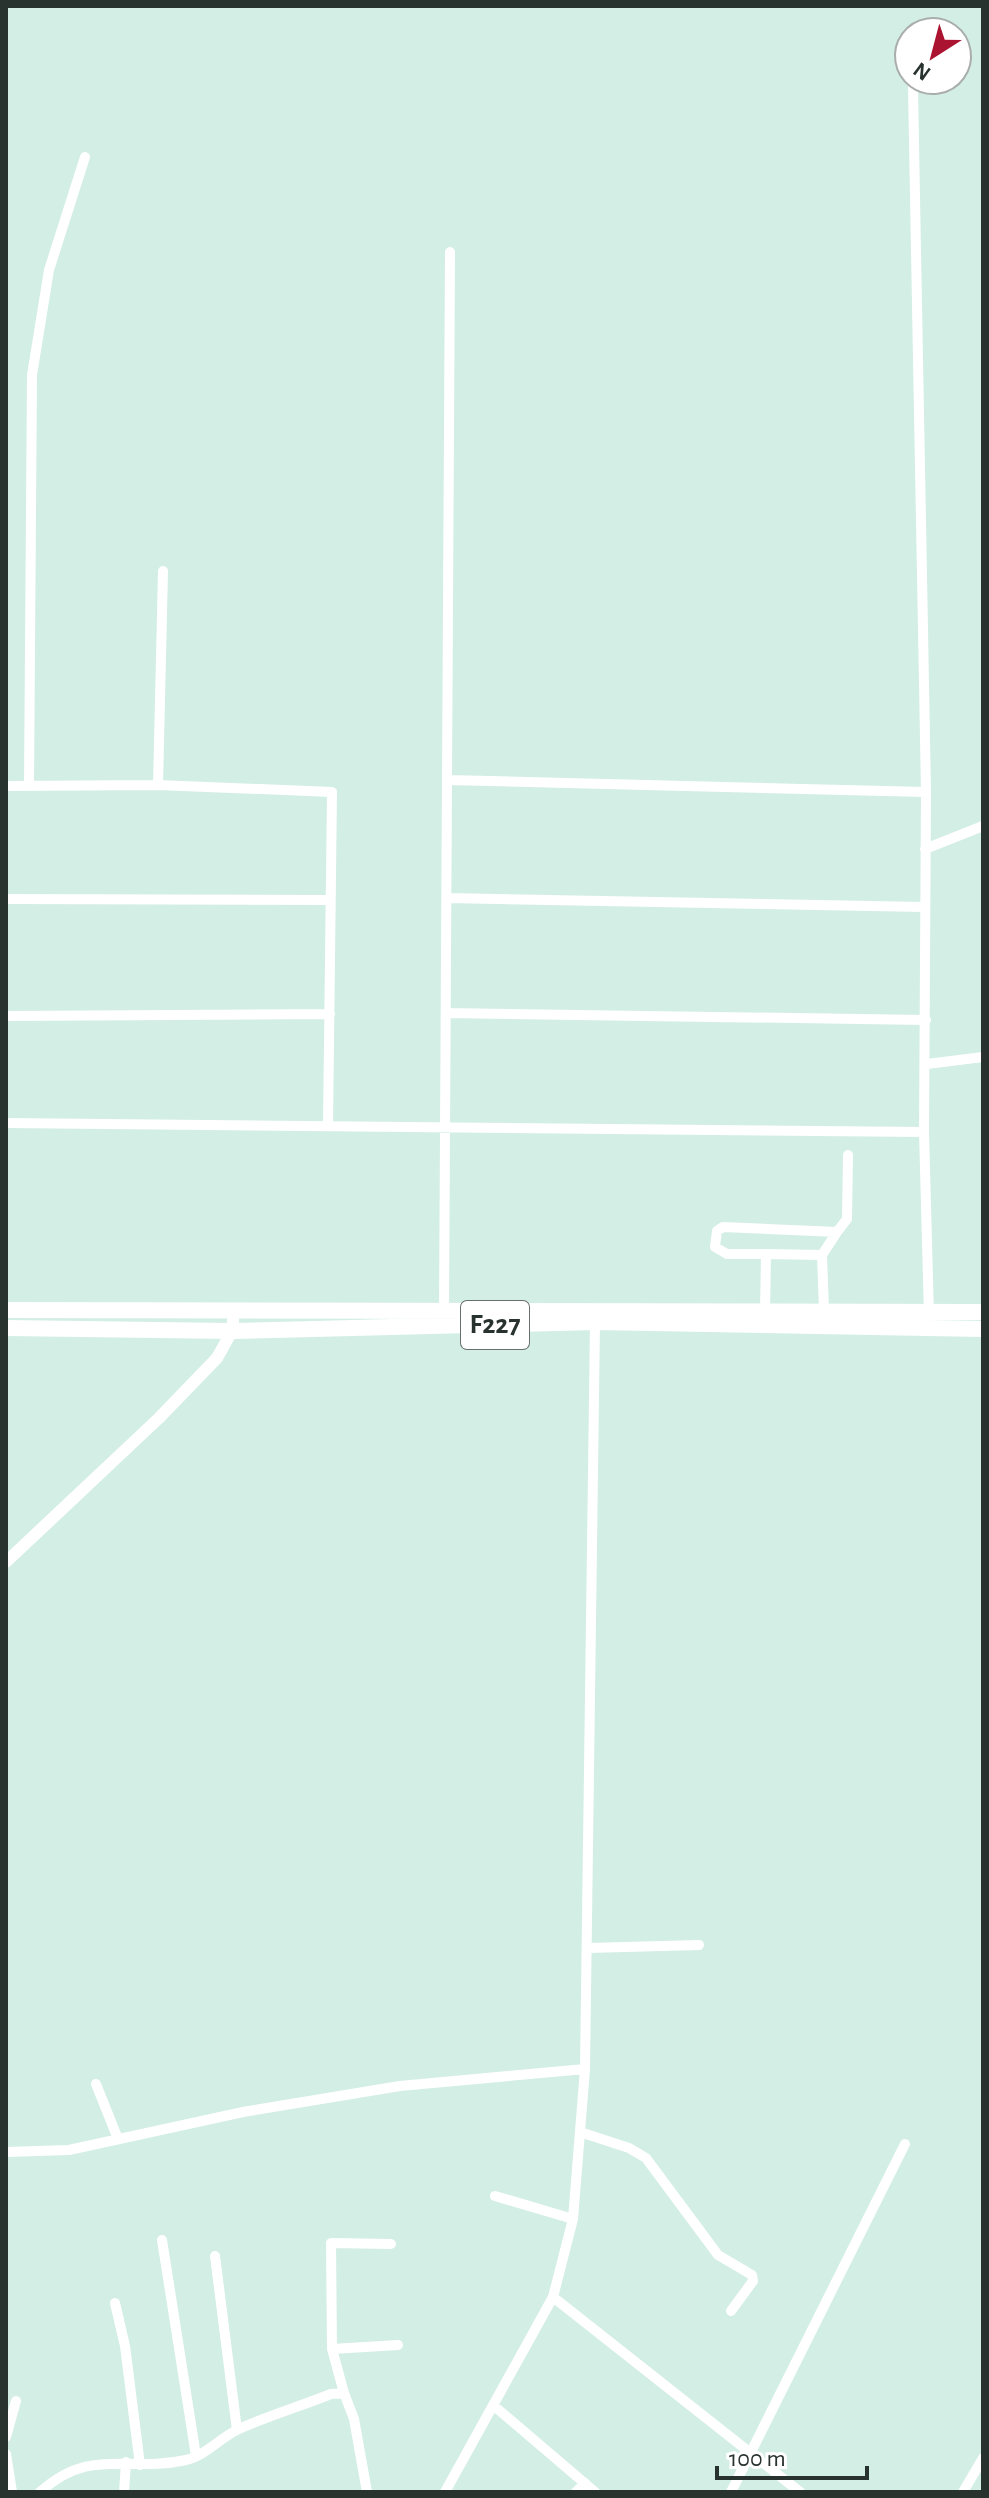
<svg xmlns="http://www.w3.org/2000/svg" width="989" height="2498" font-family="'Alegreya Sans',sans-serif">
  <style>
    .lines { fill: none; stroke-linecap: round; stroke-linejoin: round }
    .minor { stroke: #fff; stroke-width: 10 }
    .tertiary { stroke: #fff; stroke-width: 12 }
    .primary { stroke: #fff; stroke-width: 16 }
    .labels { text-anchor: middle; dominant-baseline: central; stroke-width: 6; stroke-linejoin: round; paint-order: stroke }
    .shield { fill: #fff; stroke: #68706d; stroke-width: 2 }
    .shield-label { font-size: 28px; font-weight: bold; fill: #28322f }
  </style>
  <rect width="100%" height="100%" fill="#d3eee5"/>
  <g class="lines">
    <path class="minor" d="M 913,88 L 926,792 L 924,1132 L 929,1315
      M 447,780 L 926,792
      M 29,785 L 32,375 L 49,270 L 85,157
      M 158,785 L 163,571
      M 6,786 L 158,785 L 332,792 L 328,1125
      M 925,849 L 983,826
      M 447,898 L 925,907
      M 6,899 L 329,900
      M 446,1013 L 926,1020
      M 6,1016 L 330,1014
      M 927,1064 L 983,1057
      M 6,1123 L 924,1132
      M 766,1254 L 727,1254 L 715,1247 L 717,1231 L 723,1227 L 837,1232 L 847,1219 L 848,1155
      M 822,1255 L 837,1232
      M 444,1309 L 450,252
      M 765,1313 L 766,1254 L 822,1255 L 824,1311
      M 588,1948 L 699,1945
      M 96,2084 L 118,2139
      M 580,2132 L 629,2148 L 646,2158 L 718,2255 L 752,2275 L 753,2281 L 731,2311
      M 6,2152 L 69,2150 L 243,2112 L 400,2086 L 585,2069
      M 495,2196 L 573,2219
      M 162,2240 L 196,2456
      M 215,2256 L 237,2430
      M 553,2297 L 800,2492
      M 115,2303 L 125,2346 L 140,2465
      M 332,2349 L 398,2345
      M 344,2393 L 332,2349 L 331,2243 L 391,2244
      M 493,2405 L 595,2492
      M 6,2437 L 16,2401
      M 6,2454 L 12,2492
      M 40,2492 C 91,2446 128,2473 186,2460 C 205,2456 221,2437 239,2429 C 268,2416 301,2406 331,2394 L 344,2393 L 354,2419 L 367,2492
      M 124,2492 L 126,2462
      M 445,2492 L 553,2297 L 573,2219 L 585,2069 L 595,1322
      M 576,2492 L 585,2483
      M 731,2492 L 905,2144
      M 963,2492 L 983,2458"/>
    <path class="tertiary" d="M 6,1562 L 159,1418 L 217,1358 L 232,1331 L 234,1311"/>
    <path class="primary" d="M 6,1310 L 983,1312
      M 6,1328 L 232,1331 L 595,1322 L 983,1329"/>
  </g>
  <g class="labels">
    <rect class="shield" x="461" y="1301" width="68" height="48" rx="6"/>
    <g class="shield-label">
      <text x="495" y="1325">F227</text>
    </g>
  </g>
  <rect width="989" height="2498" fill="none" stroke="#28322f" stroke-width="16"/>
  <g transform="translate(933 56) rotate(216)"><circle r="38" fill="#ffffff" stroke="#a9adac" stroke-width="2"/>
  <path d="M0-6L14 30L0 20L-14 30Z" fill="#aa1430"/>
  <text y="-12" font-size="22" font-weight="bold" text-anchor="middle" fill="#28322f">N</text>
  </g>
  <path d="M717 2466v12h150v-12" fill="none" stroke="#28322f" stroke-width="4"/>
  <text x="729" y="2466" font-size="24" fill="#28322f" stroke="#ffffff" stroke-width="6" paint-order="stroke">100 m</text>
</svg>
